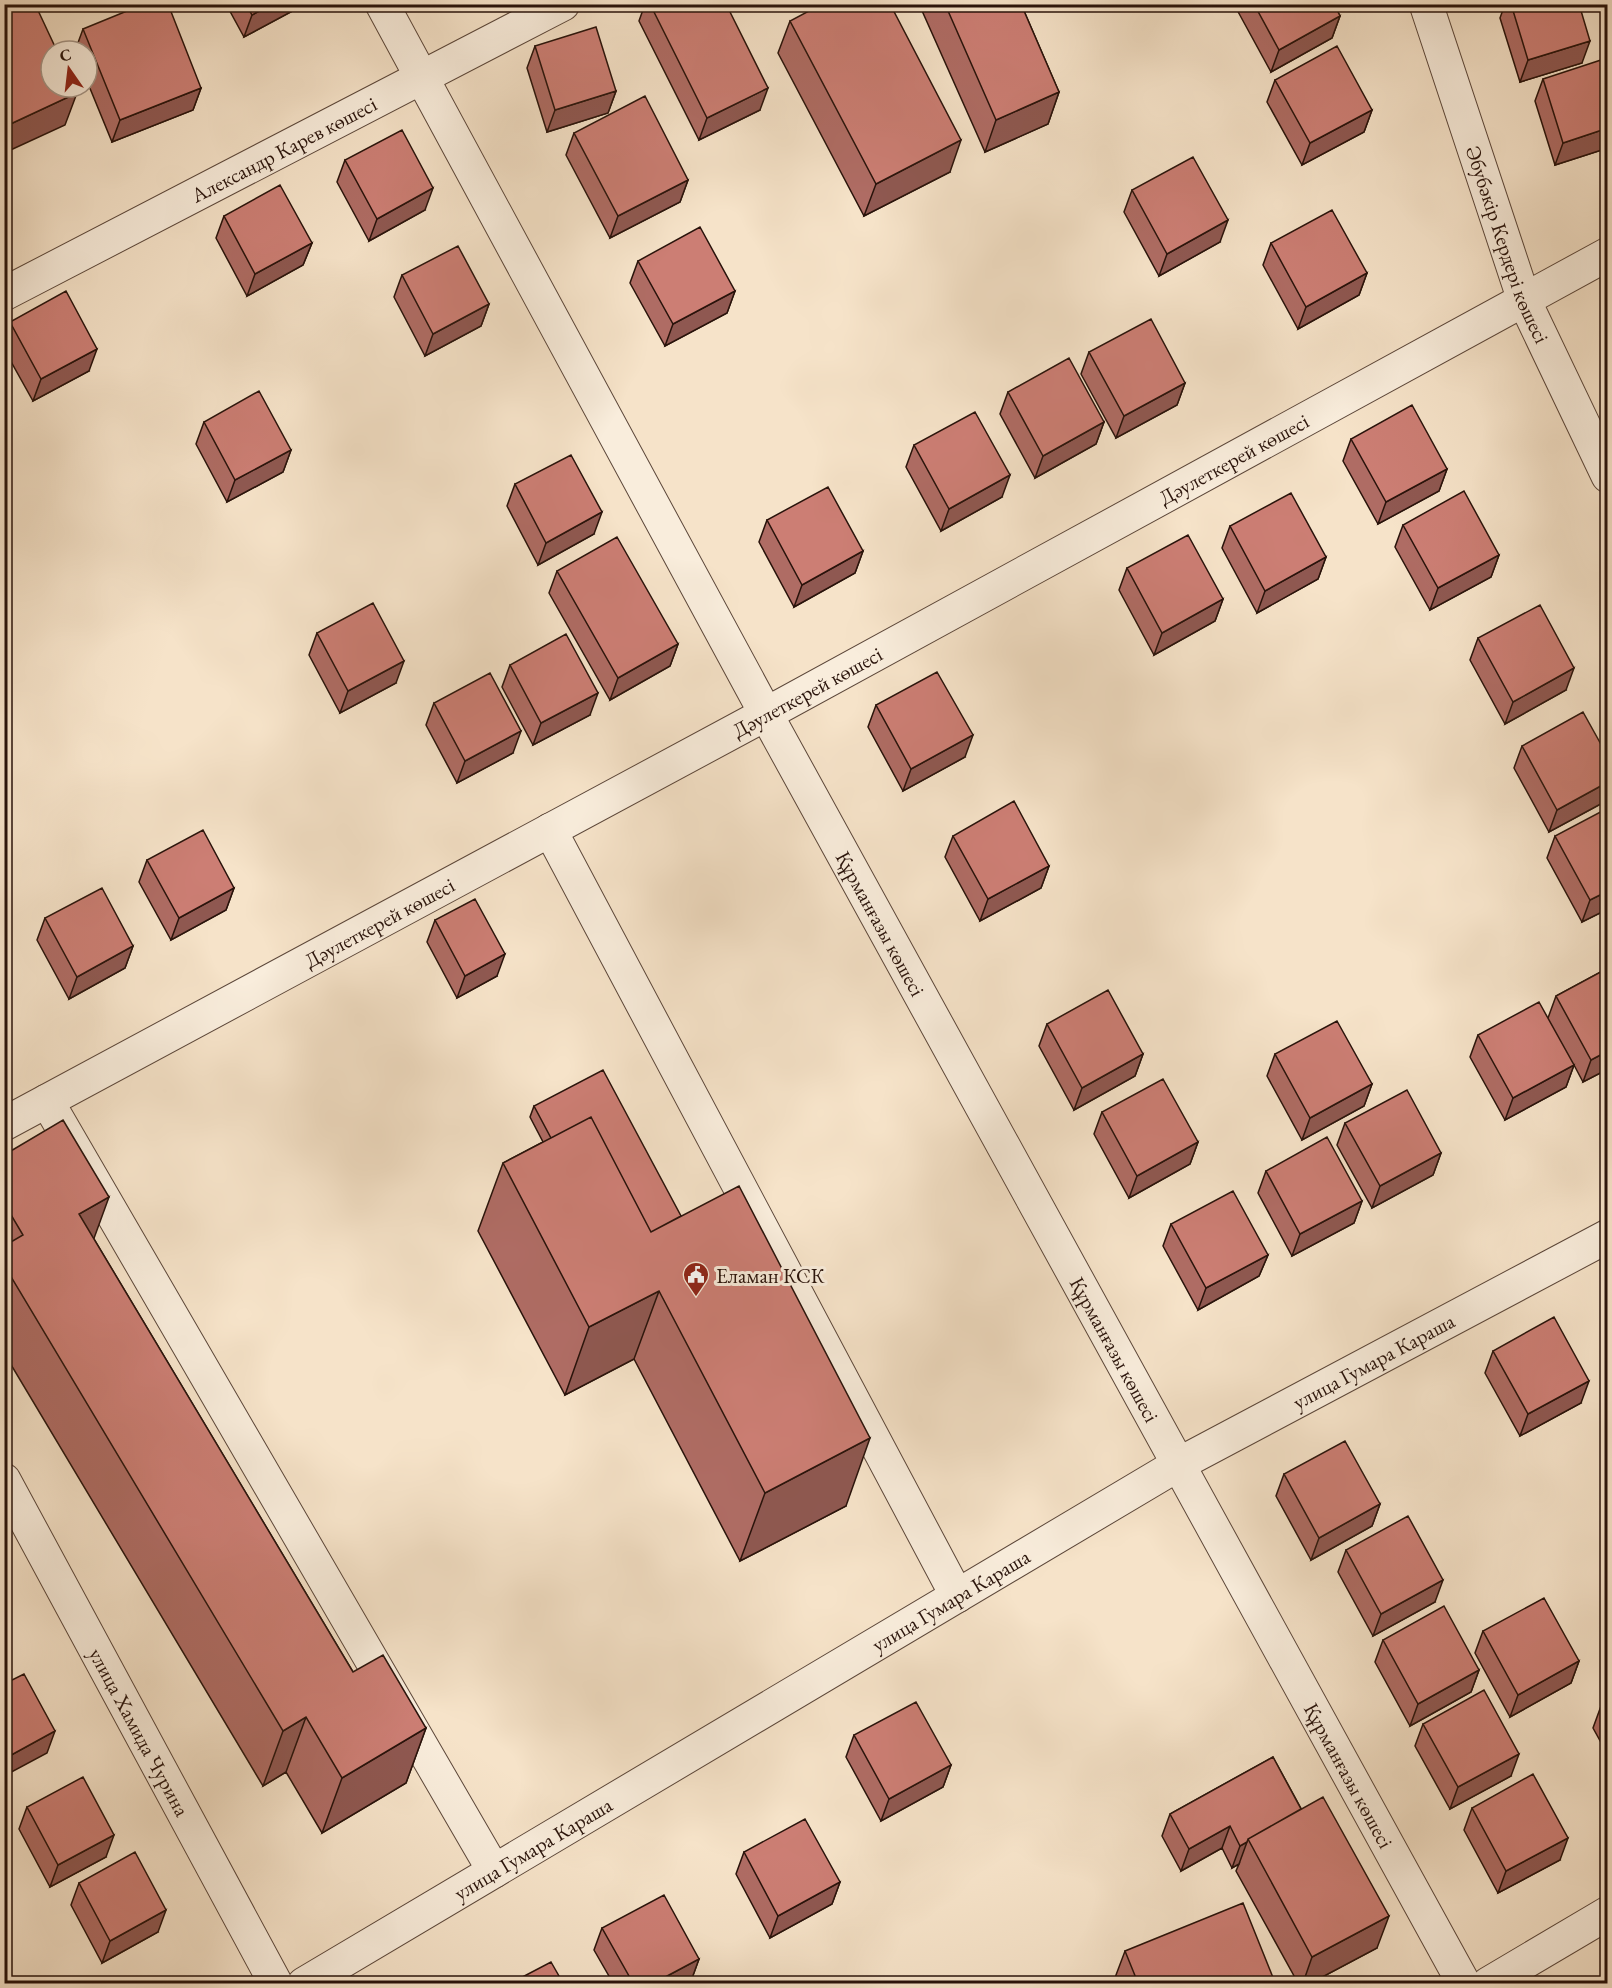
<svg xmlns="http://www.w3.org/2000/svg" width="1612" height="1988" font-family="'EB Garamond',serif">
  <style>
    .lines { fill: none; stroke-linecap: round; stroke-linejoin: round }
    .minor-casing { stroke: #5c473a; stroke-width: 35 }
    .minor { stroke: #f9eddc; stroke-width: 33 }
    .wall { fill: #af6c64; stroke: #29130b; stroke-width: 1.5 }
    .shaded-wall { fill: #8f5851; stroke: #29130b; stroke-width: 1.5 }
    .building { fill: #cc7e74; stroke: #29130b; stroke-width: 1.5 }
    .labels { text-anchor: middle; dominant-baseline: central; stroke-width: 6; stroke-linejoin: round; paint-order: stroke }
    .street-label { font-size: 21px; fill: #29130b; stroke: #f9eddc }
    .poi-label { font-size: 21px; fill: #29130b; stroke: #f9eddc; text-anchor: start }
  </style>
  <rect width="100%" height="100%" fill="#f6e3c9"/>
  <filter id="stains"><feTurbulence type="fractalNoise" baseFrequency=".00333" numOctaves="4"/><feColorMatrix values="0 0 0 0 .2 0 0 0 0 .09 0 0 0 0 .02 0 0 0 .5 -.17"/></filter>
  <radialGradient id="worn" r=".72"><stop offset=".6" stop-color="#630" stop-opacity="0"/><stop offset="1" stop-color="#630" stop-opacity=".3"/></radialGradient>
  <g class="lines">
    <defs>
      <g id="minor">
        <path id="s1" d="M 382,4 L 766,714 L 1464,1984"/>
        <path id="s2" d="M 1426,4 L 1524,300 L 1608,476"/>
        <path id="s3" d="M 4,294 L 563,4"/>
        <path d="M 550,830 L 957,1596"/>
        <path d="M 47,1101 L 494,1871"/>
        <path id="s4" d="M 4,1124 L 766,714 L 1608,254"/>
        <path id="s5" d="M 4,1480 L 276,1984"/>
        <path id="s6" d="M 304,1984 L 1179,1464 L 1608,1236"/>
        <path d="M 1488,1984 L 1608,1913"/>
      </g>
    </defs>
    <use href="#minor" class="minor-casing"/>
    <use href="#minor" class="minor"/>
  </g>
  <path class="wall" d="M 226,4 L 301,4 L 300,7 L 244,37 Z
    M 645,4 L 726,4 L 760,110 L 699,140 L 639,21 Z
    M 919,4 L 1021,4 L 1059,92 L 1048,124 L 985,152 Z
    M 1237,4 L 1334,4 L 1340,16 L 1332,38 L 1271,72 L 1236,8 Z
    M 1505,4 L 1579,4 L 1582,63 L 1520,82 L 1500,18 Z
    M 790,21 L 950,172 L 864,216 L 778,53 Z
    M 83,29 L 201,88 L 193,110 L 112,142 L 87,81 L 87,51 L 75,51 Z
    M 535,46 L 616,91 L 608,113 L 547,132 L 527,68 Z
    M 1608,69 L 1608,148 L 1555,165 L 1535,101 L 1543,79 Z
    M 1275,80 L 1372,110 L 1364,132 L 1302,165 L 1267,102 Z
    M 574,133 L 688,180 L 680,202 L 610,238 L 566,155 Z
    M 345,160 L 425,210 L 369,241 L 337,182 Z
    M 1132,190 L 1220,242 L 1159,276 L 1124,212 Z
    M 224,216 L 312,243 L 303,265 L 247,296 L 216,238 Z
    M 1271,243 L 1367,273 L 1359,295 L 1298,329 L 1263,265 Z
    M 638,261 L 735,291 L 727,313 L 665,346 L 630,283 Z
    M 402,275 L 489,304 L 481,326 L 425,356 L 394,297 Z
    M 10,322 L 89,371 L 33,401 L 4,349 L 4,336 Z
    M 1089,352 L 1185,383 L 1177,405 L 1116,438 L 1081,374 Z
    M 1008,392 L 1104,422 L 1096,444 L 1035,478 L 1000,414 Z
    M 204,422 L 291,450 L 283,472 L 227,502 L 196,444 Z
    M 1351,439 L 1447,469 L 1439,491 L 1378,524 L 1343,461 Z
    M 914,445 L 1002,497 L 941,531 L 906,467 Z
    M 515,484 L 594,534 L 538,565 L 507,506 Z
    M 767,520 L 863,551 L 855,573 L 794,607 L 759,542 Z
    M 1403,525 L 1499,555 L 1491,577 L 1430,610 L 1395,547 Z
    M 1230,526 L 1326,557 L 1318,579 L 1257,613 L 1222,548 Z
    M 1127,568 L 1223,599 L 1215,621 L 1154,655 L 1119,590 Z
    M 557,571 L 678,644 L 670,666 L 610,700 L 549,593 Z
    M 317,633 L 396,683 L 340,713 L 309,655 Z
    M 1478,638 L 1566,690 L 1505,724 L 1470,660 Z
    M 510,665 L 590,715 L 533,745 L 502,687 Z
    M 434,703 L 513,753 L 457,783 L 426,725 Z
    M 876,705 L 965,757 L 903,791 L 868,727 Z
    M 1522,746 L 1608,757 L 1608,800 L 1549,832 L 1514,768 Z
    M 953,836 L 1049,866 L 1041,888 L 980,921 L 945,857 Z
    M 1555,836 L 1608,909 L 1582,922 L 1547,858 Z
    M 147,860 L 234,888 L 226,910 L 171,940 L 139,882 Z
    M 45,918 L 133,946 L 125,968 L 69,999 L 37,940 Z
    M 435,920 L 497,976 L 457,998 L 427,942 Z
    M 1608,968 L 1608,1069 L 1583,1082 L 1574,1065 L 1566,1087 L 1505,1120 L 1470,1057 L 1478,1035 L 1548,1018 L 1556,996 Z
    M 1047,1024 L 1143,1054 L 1135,1076 L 1074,1110 L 1039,1046 Z
    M 1275,1054 L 1372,1084 L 1364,1106 L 1302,1140 L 1267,1076 Z
    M 534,1106 L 681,1216 L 846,1506 L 740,1561 L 634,1359 L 565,1395 L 478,1231 L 503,1163 L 543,1142 L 530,1117 Z
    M 1102,1112 L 1198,1142 L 1190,1164 L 1129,1198 L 1094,1134 Z
    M 1345,1123 L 1441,1153 L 1433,1175 L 1372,1208 L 1337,1145 Z
    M 4,1155 L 94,1239 L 353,1672 L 426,1728 L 406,1783 L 322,1833 L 286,1772 L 263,1786 L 4,1353 Z
    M 1266,1171 L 1362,1201 L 1354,1223 L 1292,1256 L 1258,1193 Z
    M 1171,1224 L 1268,1255 L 1259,1276 L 1198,1310 L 1163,1246 Z
    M 1493,1351 L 1581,1403 L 1520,1436 L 1485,1373 Z
    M 1284,1474 L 1380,1504 L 1372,1526 L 1311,1560 L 1276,1496 Z
    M 1346,1550 L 1435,1602 L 1373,1636 L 1338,1572 Z
    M 1483,1631 L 1579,1661 L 1571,1683 L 1510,1717 L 1475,1653 Z
    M 1383,1640 L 1479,1670 L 1471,1692 L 1410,1726 L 1375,1662 Z
    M 1608,1703 L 1608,1755 L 1593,1728 L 1601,1706 Z
    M 1423,1724 L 1511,1776 L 1450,1809 L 1415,1746 Z
    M 854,1735 L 951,1765 L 943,1787 L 881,1821 L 846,1757 Z
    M 1273,1757 L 1377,1948 L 1311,1983 L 1298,1983 L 1236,1871 L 1239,1864 L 1232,1868 L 1222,1848 L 1181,1871 L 1162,1836 L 1170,1814 Z
    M 27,1807 L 106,1857 L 50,1887 L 19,1829 Z
    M 1472,1808 L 1560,1860 L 1498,1893 L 1464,1830 Z
    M 744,1852 L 840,1882 L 832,1904 L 770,1938 L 736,1874 Z
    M 79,1883 L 158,1932 L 102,1963 L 71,1905 Z
    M 602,1928 L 699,1959 L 691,1981 L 687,1983 L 613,1983 L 594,1950 Z
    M 1125,1951 L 1273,1983 L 1113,1983 Z"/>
  <path class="shaded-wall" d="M 272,4 L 301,4 L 300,7 L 244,37 L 252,15 Z
    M 1340,16 L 1332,38 L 1271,72 L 1279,50 Z
    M 1590,41 L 1582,63 L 1520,82 L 1528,60 Z
    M 201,88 L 193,110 L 112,142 L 120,120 Z
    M 768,88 L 760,110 L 699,140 L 707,118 Z
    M 616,91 L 608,113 L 547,132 L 555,110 Z
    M 1059,92 L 1048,124 L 985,152 L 996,120 Z
    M 77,93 L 65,125 L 4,153 L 4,127 Z
    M 1372,110 L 1364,132 L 1302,165 L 1310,143 Z
    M 1608,128 L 1608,148 L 1555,165 L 1563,143 Z
    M 961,140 L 950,172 L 864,216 L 876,184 Z
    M 688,180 L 680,202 L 610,238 L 618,216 Z
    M 433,188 L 425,210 L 369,241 L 377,219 Z
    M 1228,220 L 1220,242 L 1159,276 L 1167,254 Z
    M 312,243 L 303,265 L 247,296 L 255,274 Z
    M 1367,273 L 1359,295 L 1298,329 L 1306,307 Z
    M 735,291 L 727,313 L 665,346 L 673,324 Z
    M 489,304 L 481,326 L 425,356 L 433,334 Z
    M 97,349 L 89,371 L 33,401 L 41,379 Z
    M 1185,383 L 1177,405 L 1116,438 L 1124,416 Z
    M 1104,422 L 1096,444 L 1035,478 L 1043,456 Z
    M 291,450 L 283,472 L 227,502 L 235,480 Z
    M 1447,469 L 1439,491 L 1378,524 L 1386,502 Z
    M 1010,475 L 1002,497 L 941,531 L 949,509 Z
    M 602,512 L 594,534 L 538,565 L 546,543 Z
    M 863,551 L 855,573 L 794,607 L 802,585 Z
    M 1499,555 L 1491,577 L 1430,610 L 1438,588 Z
    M 1326,557 L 1318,579 L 1257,613 L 1265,591 Z
    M 1223,599 L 1215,621 L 1154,655 L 1162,633 Z
    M 678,644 L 670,666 L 610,700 L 618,678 Z
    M 404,661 L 396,683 L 340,713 L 348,691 Z
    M 1574,668 L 1566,690 L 1505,724 L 1513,702 Z
    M 598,693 L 590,715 L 533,745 L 541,723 Z
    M 521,731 L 513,753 L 457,783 L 465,761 Z
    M 973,735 L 965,757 L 903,791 L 911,769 Z
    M 1608,782 L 1608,800 L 1549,832 L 1557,810 Z
    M 1049,866 L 1041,888 L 980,921 L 988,899 Z
    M 234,888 L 226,910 L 171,940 L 179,918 Z
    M 1608,891 L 1608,909 L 1582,922 L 1590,900 Z
    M 133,946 L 125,968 L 69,999 L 77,977 Z
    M 505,954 L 497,976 L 457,998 L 465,976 Z
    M 1608,1051 L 1608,1069 L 1583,1082 L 1591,1060 Z
    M 1143,1054 L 1135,1076 L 1074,1110 L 1082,1088 Z
    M 1574,1065 L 1566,1087 L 1505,1120 L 1513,1098 Z
    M 1372,1084 L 1364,1106 L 1302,1140 L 1310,1118 Z
    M 1198,1142 L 1190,1164 L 1129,1198 L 1137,1176 Z
    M 1441,1153 L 1433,1175 L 1372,1208 L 1380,1186 Z
    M 109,1197 L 89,1252 L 79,1214 Z
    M 1362,1201 L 1354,1223 L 1292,1256 L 1300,1234 Z
    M 1268,1255 L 1259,1276 L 1198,1310 L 1206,1288 Z
    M 659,1291 L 634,1359 L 565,1395 L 589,1327 Z
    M 1589,1381 L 1581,1403 L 1520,1436 L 1528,1414 Z
    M 870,1438 L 846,1506 L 740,1561 L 765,1493 Z
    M 1380,1504 L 1372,1526 L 1311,1560 L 1319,1538 Z
    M 1443,1580 L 1435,1602 L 1373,1636 L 1381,1614 Z
    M 1579,1661 L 1571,1683 L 1510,1717 L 1518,1695 Z
    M 1479,1670 L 1471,1692 L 1410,1726 L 1418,1704 Z
    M 306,1717 L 286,1772 L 263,1786 L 283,1731 Z
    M 426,1728 L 406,1783 L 322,1833 L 342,1778 Z
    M 55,1731 L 47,1753 L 4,1776 L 4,1759 Z
    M 1519,1754 L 1511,1776 L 1450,1809 L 1458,1787 Z
    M 951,1765 L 943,1787 L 881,1821 L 889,1799 Z
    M 1230,1826 L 1222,1848 L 1181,1871 L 1189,1849 Z
    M 114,1835 L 106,1857 L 50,1887 L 58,1865 Z
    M 1568,1838 L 1560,1860 L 1498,1893 L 1506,1871 Z
    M 1247,1842 L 1239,1864 L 1232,1868 L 1240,1846 Z
    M 840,1882 L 832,1904 L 770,1938 L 778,1916 Z
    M 166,1910 L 158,1932 L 102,1963 L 110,1941 Z
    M 1389,1916 L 1377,1948 L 1311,1983 L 1303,1983 L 1312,1957 Z
    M 699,1959 L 691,1981 L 687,1983 L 654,1983 Z"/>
  <path class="building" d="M 15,4 L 35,4 L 57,51 L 51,51 L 51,87 L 74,87 L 77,93 L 4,127 L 4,9 Z
    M 144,4 L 168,4 L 201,88 L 120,120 L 83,29 Z
    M 246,4 L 272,4 L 252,15 Z
    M 650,4 L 726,4 L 768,88 L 707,118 Z
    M 822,4 L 890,4 L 961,140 L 876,184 L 790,21 Z
    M 945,4 L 1021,4 L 1059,92 L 996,120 Z
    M 1254,4 L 1334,4 L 1340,16 L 1279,50 Z
    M 1511,4 L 1579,4 L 1590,41 L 1528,60 Z
    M 596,27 L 616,91 L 555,110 L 535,46 Z
    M 1337,46 L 1372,110 L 1310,143 L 1275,80 Z
    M 1604,59 L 1608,69 L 1608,128 L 1563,143 L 1543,79 Z
    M 645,96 L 688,180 L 618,216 L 574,133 Z
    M 402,130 L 433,188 L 377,219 L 345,160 Z
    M 1193,157 L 1228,220 L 1167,254 L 1132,190 Z
    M 280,185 L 312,243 L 255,274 L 224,216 Z
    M 1332,210 L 1367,273 L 1306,307 L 1271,243 Z
    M 700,227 L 735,291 L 673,324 L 638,261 Z
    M 458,246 L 489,304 L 433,334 L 402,275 Z
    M 66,291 L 97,349 L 41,379 L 10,322 Z
    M 1151,319 L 1185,383 L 1124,416 L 1089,352 Z
    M 1069,358 L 1104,422 L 1043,456 L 1008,392 Z
    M 259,391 L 291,450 L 235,480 L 204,422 Z
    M 1412,405 L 1447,469 L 1386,502 L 1351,439 Z
    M 975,412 L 1010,475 L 949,509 L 914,445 Z
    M 571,455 L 602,512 L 546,543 L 515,484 Z
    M 828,487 L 863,551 L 802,585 L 767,520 Z
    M 1464,491 L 1499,555 L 1438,588 L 1403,525 Z
    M 1291,493 L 1326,557 L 1265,591 L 1230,526 Z
    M 1188,535 L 1223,599 L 1162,633 L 1127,568 Z
    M 617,537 L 678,644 L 618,678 L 557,571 Z
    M 373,603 L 404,661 L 348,691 L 317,633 Z
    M 1540,605 L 1574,668 L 1513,702 L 1478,638 Z
    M 566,634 L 598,693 L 541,723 L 510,665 Z
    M 937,672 L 973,735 L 911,769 L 876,705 Z
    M 490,673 L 521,731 L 465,761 L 434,703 Z
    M 1583,712 L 1608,757 L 1608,782 L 1557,810 L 1522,746 Z
    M 1014,801 L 1049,866 L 988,899 L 953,836 Z
    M 1608,808 L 1608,891 L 1590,900 L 1555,836 Z
    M 203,830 L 234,888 L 179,918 L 147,860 Z
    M 102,888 L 133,946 L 77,977 L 45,918 Z
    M 475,899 L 505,954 L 465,976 L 435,920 Z
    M 1608,968 L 1608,1051 L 1591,1060 L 1556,996 Z
    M 1108,990 L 1143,1054 L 1082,1088 L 1047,1024 Z
    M 1539,1002 L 1574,1065 L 1513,1098 L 1478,1035 Z
    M 1337,1021 L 1372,1084 L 1310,1118 L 1275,1054 Z
    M 603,1070 L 681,1216 L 651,1232 L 591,1117 L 551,1138 L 534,1106 Z
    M 1163,1079 L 1198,1142 L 1137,1176 L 1102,1112 Z
    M 1407,1090 L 1441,1153 L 1380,1186 L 1345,1123 Z
    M 591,1117 L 651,1232 L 739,1186 L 870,1438 L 765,1493 L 659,1291 L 589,1327 L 503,1163 Z
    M 63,1120 L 109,1197 L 79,1214 L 353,1672 L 383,1655 L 426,1728 L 342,1778 L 306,1717 L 283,1731 L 4,1265 L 4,1246 L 23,1235 L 4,1203 L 4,1155 Z
    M 1327,1137 L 1362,1201 L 1300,1234 L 1266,1171 Z
    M 1233,1191 L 1268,1255 L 1206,1288 L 1171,1224 Z
    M 1554,1317 L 1589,1381 L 1528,1414 L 1493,1351 Z
    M 1345,1441 L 1380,1504 L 1319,1538 L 1284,1474 Z
    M 1408,1516 L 1443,1580 L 1381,1614 L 1346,1550 Z
    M 1544,1598 L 1579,1661 L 1518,1695 L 1483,1631 Z
    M 1444,1606 L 1479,1670 L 1418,1704 L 1383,1640 Z
    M 24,1674 L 55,1731 L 4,1759 L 4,1684 Z
    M 1484,1690 L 1519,1754 L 1458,1787 L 1423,1724 Z
    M 916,1702 L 951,1765 L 889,1799 L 854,1735 Z
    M 1608,1703 L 1608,1718 L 1601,1706 Z
    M 1273,1757 L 1301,1809 L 1248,1839 L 1247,1842 L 1240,1846 L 1230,1826 L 1189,1849 L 1170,1814 Z
    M 1533,1774 L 1568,1838 L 1506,1871 L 1472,1808 Z
    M 83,1777 L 114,1835 L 58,1865 L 27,1807 Z
    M 1323,1797 L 1389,1916 L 1312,1957 L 1248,1839 Z
    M 805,1819 L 840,1882 L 778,1916 L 744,1852 Z
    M 135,1852 L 166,1910 L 110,1941 L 79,1883 Z
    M 664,1895 L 699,1959 L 654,1983 L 633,1983 L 602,1928 Z
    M 1243,1903 L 1274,1980 L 1267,1983 L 1138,1983 L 1125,1951 Z
    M 551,1962 L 563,1983 L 511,1983 Z
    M 4,1972 L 11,1983 L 4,1983 Z
    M 1608,1977 L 1608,1983 L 1595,1983 Z"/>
  <defs>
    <symbol id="civic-pin" viewBox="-11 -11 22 30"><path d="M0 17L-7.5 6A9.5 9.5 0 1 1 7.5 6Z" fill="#8f2418" stroke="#f9eddc"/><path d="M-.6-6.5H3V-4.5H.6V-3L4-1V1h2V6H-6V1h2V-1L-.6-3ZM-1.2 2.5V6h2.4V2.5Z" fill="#fff"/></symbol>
  </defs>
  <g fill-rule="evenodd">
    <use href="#civic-pin" x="681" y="1260" width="30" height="40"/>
  </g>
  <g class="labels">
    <g class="street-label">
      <text stroke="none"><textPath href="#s3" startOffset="315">Александр Карев көшесі</textPath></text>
      <text stroke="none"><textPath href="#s2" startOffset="254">Әбубәкір Кердері көшесі</textPath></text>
      <text stroke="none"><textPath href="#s4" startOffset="1398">Дәулеткерей көшесі</textPath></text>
      <text stroke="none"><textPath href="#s4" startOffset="912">Дәулеткерей көшесі</textPath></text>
      <text stroke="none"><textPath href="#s4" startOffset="426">Дәулеткерей көшесі</textPath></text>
      <text stroke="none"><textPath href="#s1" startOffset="1046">Құрманғазы көшесі</textPath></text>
      <text stroke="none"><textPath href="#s1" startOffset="1532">Құрманғазы көшесі</textPath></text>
      <text stroke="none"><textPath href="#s6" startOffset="1238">улица Гумара Караша</textPath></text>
      <text stroke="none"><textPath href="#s6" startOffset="752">улица Гумара Караша</textPath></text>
      <text stroke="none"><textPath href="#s5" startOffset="286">улица Хамида Чурина</textPath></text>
      <text stroke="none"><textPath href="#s1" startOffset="2018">Құрманғазы көшесі</textPath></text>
      <text stroke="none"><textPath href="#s6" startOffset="266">улица Гумара Караша</textPath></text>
    </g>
    <g class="poi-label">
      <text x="716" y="1275">Еламан КСК</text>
    </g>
  </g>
  <rect width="1612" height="1988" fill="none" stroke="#f6e3c9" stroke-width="24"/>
  <rect x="6" y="6" width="1600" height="1976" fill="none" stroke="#29130b" stroke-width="3"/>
  <rect x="12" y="12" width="1588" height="1964" fill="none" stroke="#29130b" stroke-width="1.5"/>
  <g transform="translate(69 69) rotate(346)"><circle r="28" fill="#f9eddc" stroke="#a69688" stroke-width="1.5"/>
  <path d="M0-4.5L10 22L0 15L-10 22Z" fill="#8f2418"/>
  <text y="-9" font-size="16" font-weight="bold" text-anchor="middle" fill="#29130b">С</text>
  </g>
  <rect width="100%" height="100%" filter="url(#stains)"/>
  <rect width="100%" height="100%" fill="url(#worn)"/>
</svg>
